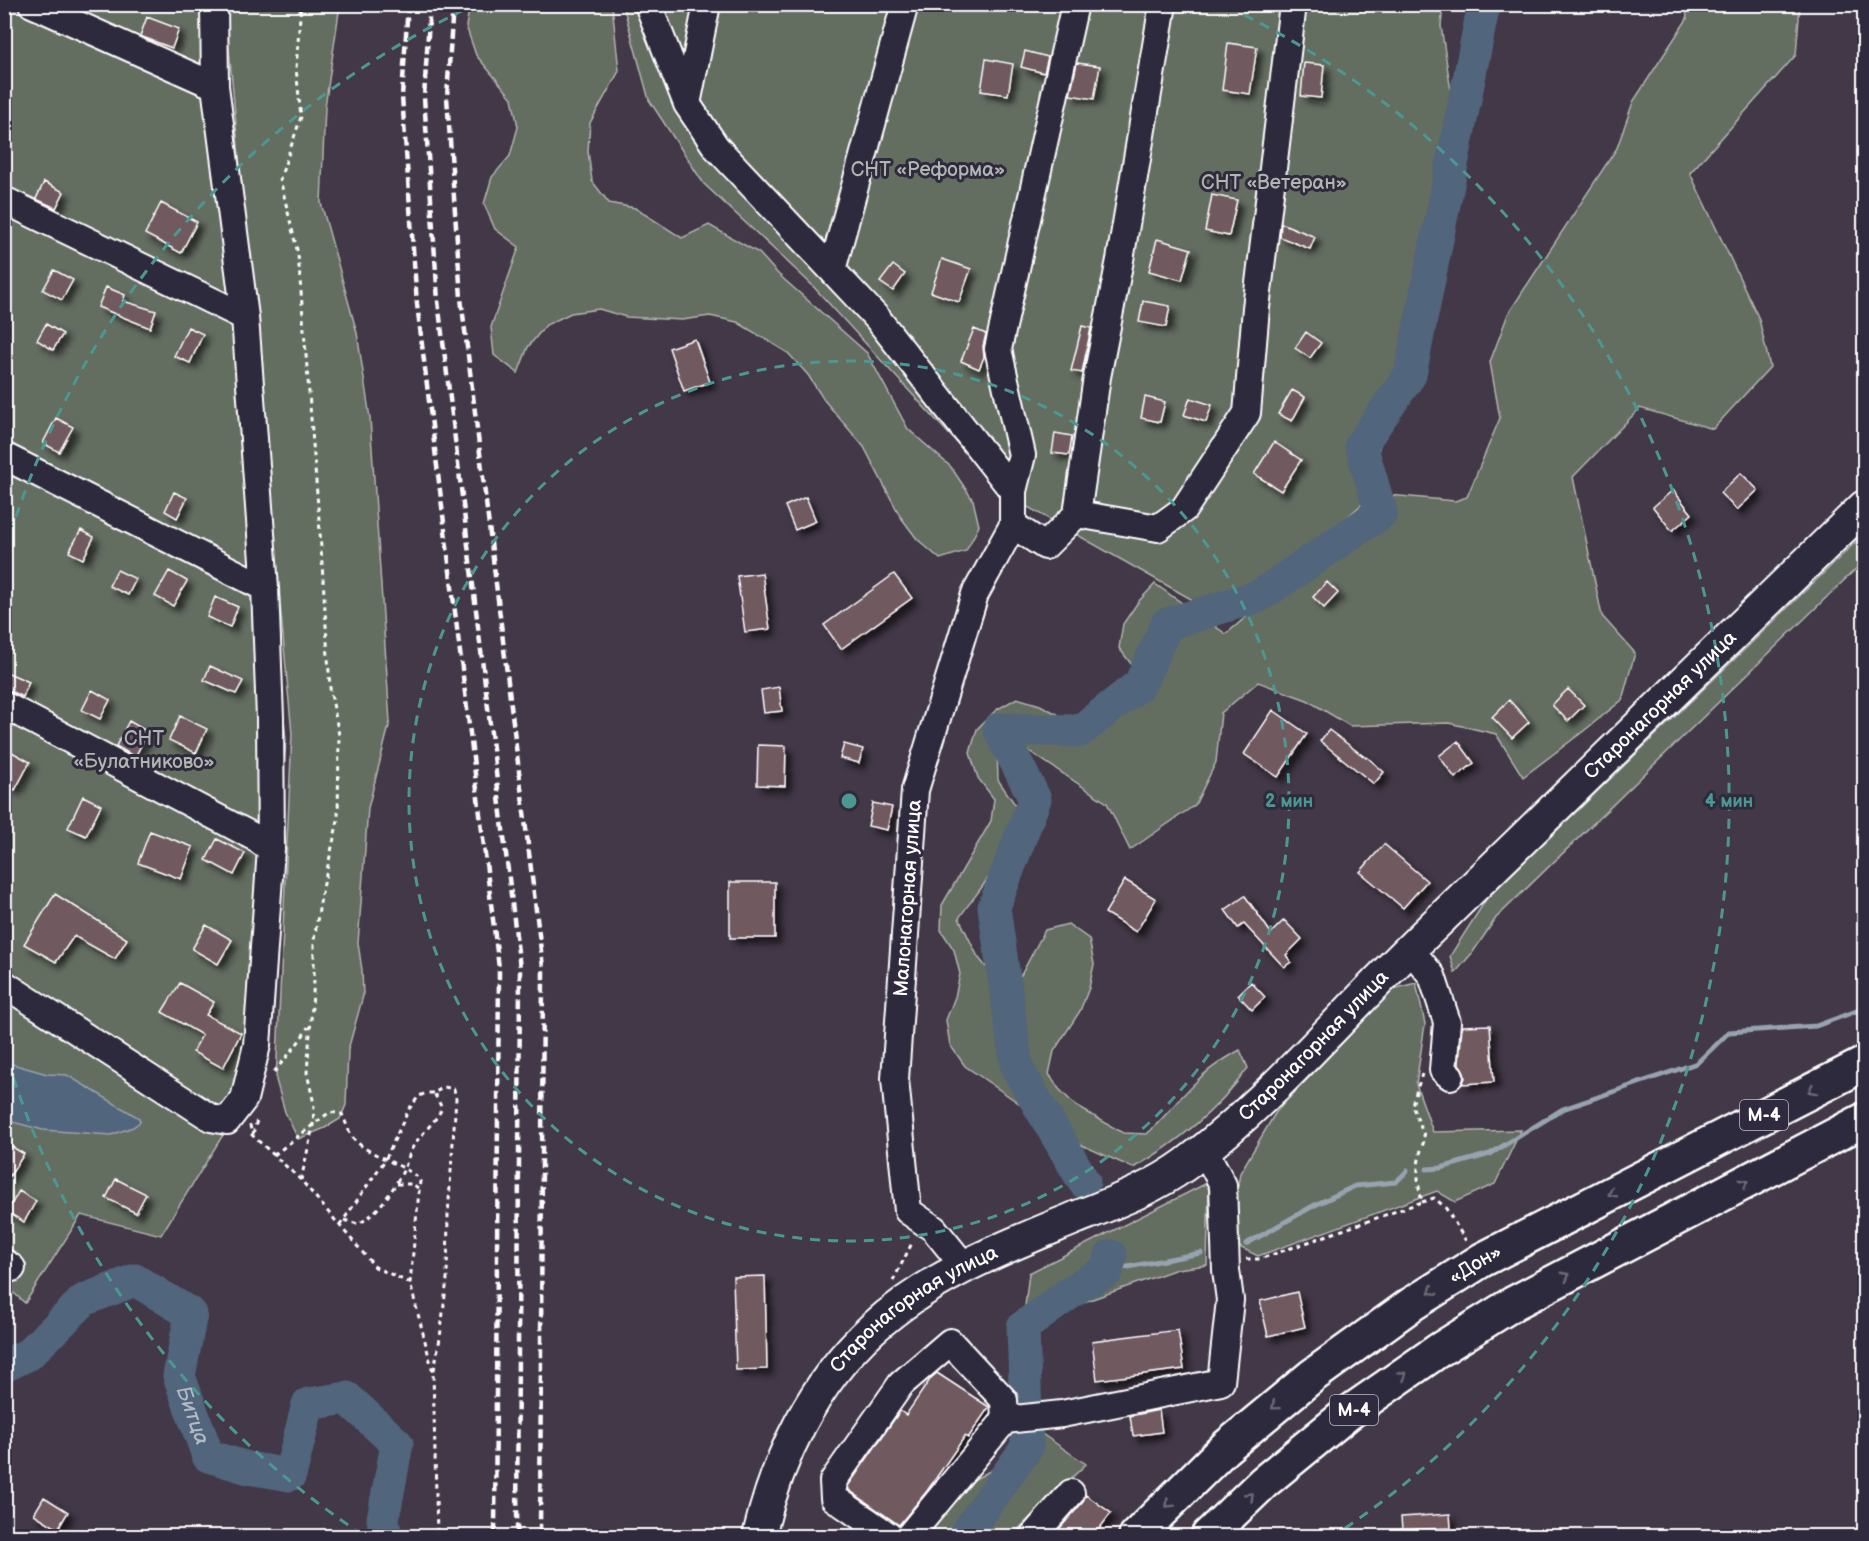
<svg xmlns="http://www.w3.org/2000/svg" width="1869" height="1541" font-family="'Balsamiq Sans',sans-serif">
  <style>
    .green { fill: #646d61; stroke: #b2b6b0; stroke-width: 1.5 }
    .water { fill: #51657c; stroke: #97a3b0; stroke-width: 1.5 }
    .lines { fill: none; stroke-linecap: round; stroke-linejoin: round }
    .stream { stroke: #97a3b0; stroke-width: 5 }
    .river { stroke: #51657c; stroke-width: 33 }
    .building { fill: #705a5f; stroke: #fff; stroke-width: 1.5; filter: url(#shadow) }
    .minor-casing { stroke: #fff; stroke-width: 30 }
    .major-casing { stroke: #fff; stroke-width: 36 }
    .highway-casing { stroke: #fff; stroke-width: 38 }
    .path { stroke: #fff; stroke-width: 3; stroke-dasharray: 4.5 4.5; stroke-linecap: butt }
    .minor { stroke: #2f2a3d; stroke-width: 26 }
    .major { stroke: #2f2a3d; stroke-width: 32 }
    .highway { stroke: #2f2a3d; stroke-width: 33 }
    .rail { stroke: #fff; stroke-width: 4.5; stroke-dasharray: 9 4.5; stroke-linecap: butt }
    .oneway { stroke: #6d6a77 }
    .ring { fill: none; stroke: #4b9892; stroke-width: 3; stroke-dasharray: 10 8 }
    .labels { text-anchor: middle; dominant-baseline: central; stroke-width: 6; stroke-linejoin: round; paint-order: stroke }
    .shield { fill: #2f2a3d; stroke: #c1bfc5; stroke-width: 1.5 }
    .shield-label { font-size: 18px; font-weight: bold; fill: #fff }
    .park-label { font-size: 20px; fill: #b2b6b0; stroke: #2f2a3d }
    .street-label { font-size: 20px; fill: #fff; stroke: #2f2a3d }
    .water-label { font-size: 21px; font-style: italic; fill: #b1bac4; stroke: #2f2a3d }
    .centre { fill: #4b9892; stroke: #2f2a3d; stroke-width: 3 }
    .ring-label { font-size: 18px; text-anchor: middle; font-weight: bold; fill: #4b9892; stroke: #2f2a3d; stroke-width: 6; stroke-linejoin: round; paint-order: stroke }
  </style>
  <defs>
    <filter id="shadow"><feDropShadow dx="5.5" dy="5.5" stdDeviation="3" flood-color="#0009"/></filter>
  </defs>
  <rect width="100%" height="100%" fill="#423847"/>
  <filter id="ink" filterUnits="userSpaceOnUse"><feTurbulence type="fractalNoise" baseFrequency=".0167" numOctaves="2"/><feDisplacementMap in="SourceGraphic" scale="12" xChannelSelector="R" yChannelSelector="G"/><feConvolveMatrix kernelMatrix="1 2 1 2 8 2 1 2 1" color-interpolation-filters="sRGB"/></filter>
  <g filter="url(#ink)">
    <path class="green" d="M 4,5 L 219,5 L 286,740 L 262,1072 L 161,1235 L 81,1215 L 25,1303 L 4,1284 Z
      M 225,5 L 340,5 L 325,107 L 321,203 L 357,333 L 370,418 L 390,722 L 368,808 L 358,943 L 362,970 L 363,996 L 348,1050 L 346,1105 L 340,1119 L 325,1128 L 298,1139 L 285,1112 L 276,1080 L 292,734 Z
      M 470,5 L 612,5 L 619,71 L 590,123 L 588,151 L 592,181 L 609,203 L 635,208 L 682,238 L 709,225 L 759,253 L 778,274 L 867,353 L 908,429 L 951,467 L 973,500 L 979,526 L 966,551 L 940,559 L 917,539 L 900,516 L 864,447 L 824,400 L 808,375 L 788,353 L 737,322 L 710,316 L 682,320 L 626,317 L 599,309 L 571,313 L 546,325 L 528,347 L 518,373 L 494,355 L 491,327 L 519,247 L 495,229 L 484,204 L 492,177 L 510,156 L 518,127 L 512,98 L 476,55 L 466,26 Z
      M 623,5 L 1443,5 L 1441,26 L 1463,170 L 1362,504 L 1230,621 L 1003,493 L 810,283 L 704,184 L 649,100 Z
      M 1686,5 L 1800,5 L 1796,55 L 1690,173 L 1759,319 L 1770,367 L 1713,429 L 1640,408 L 1573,477 L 1602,616 L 1635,653 L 1622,700 L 1585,730 L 1523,777 L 1496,734 L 1449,723 L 1350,726 L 1307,700 L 1258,682 L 1221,713 L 1216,762 L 1195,805 L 1130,850 L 1107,803 L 1023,747 L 997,748 L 998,780 L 1019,810 C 1011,832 1003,855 990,875 C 981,890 969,903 959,918 L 978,957 L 998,982 L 1021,975 L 1045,930 L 1068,924 L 1089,939 L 1094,964 L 1089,988 L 1080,1011 L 1054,1051 L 1049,1074 L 1059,1089 L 1076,1106 L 1123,1133 L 1147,1134 C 1165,1117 1179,1098 1197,1081 C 1209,1068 1224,1059 1240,1050 L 1248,1068 C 1218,1109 1177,1144 1133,1168 L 1075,1142 L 965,1066 L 950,1045 L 946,1020 L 955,997 L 960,974 L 954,950 L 941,930 L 942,905 L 991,821 L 994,799 L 978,778 L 970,753 L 977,729 L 996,710 L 1017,698 L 1040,705 L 1063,717 L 1088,718 L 1113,712 L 1132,695 L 1135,669 L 1119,648 L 1123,624 L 1138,602 L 1155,584 L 1226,634 L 1389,495 L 1455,501 L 1467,497 L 1500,418 L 1490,362 L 1508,314 L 1617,148 L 1633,102 L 1687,19 Z
      M 1864,534 L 1864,561 L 1496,918 L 1473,952 L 1455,973 L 1450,956 L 1487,898 Z
      M 1416,983 L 1425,1024 L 1416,1084 L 1433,1132 L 1521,1130 L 1495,1184 L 1455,1202 L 1437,1191 L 1258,1256 L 1229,1242 L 1240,1173 L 1276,1112 L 1393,989 Z
      M 1209,1182 L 1207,1265 L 1177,1269 L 1059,1311 L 1025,1306 L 1029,1273 Z
      M 1042,1434 L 1086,1464 L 1011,1536 L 918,1536 L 968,1483 L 1004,1463 Z"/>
    <path class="water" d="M 5,1062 L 47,1074 L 67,1075 L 139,1118 L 140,1122 L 133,1127 L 111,1135 L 43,1130 L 5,1120 Z"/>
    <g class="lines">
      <path class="stream" d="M 1427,1169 L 1441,1168 L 1490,1154 L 1563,1109 L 1697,1063 L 1729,1032 L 1816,1026 L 1862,1009
        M 1246,1244 L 1313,1206 L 1355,1186 L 1396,1182 L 1407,1171
        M 1107,1271 L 1201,1253"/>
      <g class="river">
        <path d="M 1084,1182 L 1017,1068 L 994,907 L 1035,799 L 999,729 L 1080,731 L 1140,684 L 1167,624 L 1259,596 L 1381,513 L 1361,445 L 1410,375 L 1484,4"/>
        <path id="s1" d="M 4,1366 L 29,1354 L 84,1300 L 135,1280 L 191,1314 L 179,1376 L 208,1456 L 248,1468 L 290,1475 L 308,1404 L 347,1398 L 397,1444 L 383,1519 L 386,1536"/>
        <path d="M 964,1536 L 1027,1447 L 1023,1327 L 1084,1283 L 1107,1271 L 1111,1256"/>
      </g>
    </g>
    <path class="building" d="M 147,17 L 179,29 L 172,48 L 140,36 Z
      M 1228,43 L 1257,47 L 1250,94 L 1222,90 Z
      M 1025,51 L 1048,57 L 1044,73 L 1021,67 Z
      M 986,59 L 1013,64 L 1008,95 L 981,91 Z
      M 1077,63 L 1100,66 L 1094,99 L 1070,95 Z
      M 1304,63 L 1324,65 L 1321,98 L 1301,96 Z
      M 44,182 L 64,192 L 56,208 L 36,199 Z
      M 1212,195 L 1237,200 L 1229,236 L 1205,231 Z
      M 161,203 L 197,222 L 181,253 L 145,234 Z
      M 1281,223 L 1315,237 L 1310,249 L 1280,237 Z
      M 1157,239 L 1191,249 L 1182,280 L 1149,271 Z
      M 942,259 L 971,269 L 959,302 L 931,292 Z
      M 893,265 L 905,274 L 893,291 L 880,282 Z
      M 54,270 L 73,280 L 62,300 L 43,290 Z
      M 106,287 L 125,295 L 123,301 L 156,311 L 150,328 L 98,307 Z
      M 1143,301 L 1170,306 L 1166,327 L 1139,322 Z
      M 46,324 L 63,334 L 53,350 L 37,340 Z
      M 1082,326 L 1091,328 L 1082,373 L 1071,371 Z
      M 188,327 L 203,334 L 190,363 L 174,356 Z
      M 974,329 L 986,334 L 983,346 L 984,357 L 979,369 L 961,361 Z
      M 1306,332 L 1321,343 L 1310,358 L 1295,348 Z
      M 695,339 L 710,382 L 684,391 L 669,348 Z
      M 1292,390 L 1305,397 L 1292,421 L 1278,414 Z
      M 1145,397 L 1165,402 L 1160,422 L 1141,418 Z
      M 1190,398 L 1212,405 L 1206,422 L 1184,415 Z
      M 56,418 L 73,427 L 59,452 L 43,443 Z
      M 1055,433 L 1072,436 L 1069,455 L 1052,453 Z
      M 1274,442 L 1301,460 L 1281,491 L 1254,474 Z
      M 1741,473 L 1758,490 L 1737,510 L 1720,493 Z
      M 1673,490 L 1692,514 L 1672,531 L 1653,507 Z
      M 174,492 L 187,498 L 177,518 L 165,511 Z
      M 806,497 L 816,521 L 795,530 L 785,506 Z
      M 81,530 L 94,537 L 83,559 L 69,552 Z
      M 117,570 L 136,579 L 128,595 L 109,586 Z
      M 169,571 L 187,581 L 173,606 L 155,596 Z
      M 762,573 L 770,629 L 745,632 L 737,576 Z
      M 894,574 L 912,598 L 841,649 L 824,625 Z
      M 1327,582 L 1338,593 L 1324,608 L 1313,597 Z
      M 215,597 L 238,607 L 230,627 L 207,617 Z
      M 210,666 L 243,681 L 236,694 L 204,680 Z
      M 4,671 L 29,682 L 23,697 L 4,688 Z
      M 779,687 L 782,711 L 764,713 L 761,690 Z
      M 1568,689 L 1584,705 L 1568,721 L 1552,705 Z
      M 92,690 L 110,700 L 100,719 L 82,710 Z
      M 1509,700 L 1529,722 L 1512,738 L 1492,717 Z
      M 1273,710 L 1307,734 L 1278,777 L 1244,754 Z
      M 180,716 L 207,729 L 196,753 L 169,740 Z
      M 129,721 L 148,732 L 135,757 L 116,746 Z
      M 1329,730 L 1366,758 L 1367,757 L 1384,772 L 1374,784 L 1320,741 Z
      M 1458,741 L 1474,763 L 1455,778 L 1439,756 Z
      M 844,744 L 863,749 L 859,763 L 840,758 Z
      M 758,745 L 786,746 L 785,786 L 757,785 Z
      M 10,751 L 30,762 L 15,790 L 4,784 L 4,761 Z
      M 83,796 L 101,805 L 86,836 L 68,828 Z
      M 873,803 L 892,807 L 887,830 L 868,826 Z
      M 150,831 L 193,847 L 181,879 L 138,863 Z
      M 217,839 L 245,853 L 234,875 L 206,860 Z
      M 1384,844 L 1427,881 L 1403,908 L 1360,872 Z
      M 1125,880 L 1156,899 L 1136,932 L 1105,913 Z
      M 730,882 L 775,882 L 775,938 L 730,938 Z
      M 55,894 L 127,939 L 115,959 L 74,936 L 56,962 L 24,944 Z
      M 1245,896 L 1271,933 L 1284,920 L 1302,939 L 1286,955 L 1291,962 L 1284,967 L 1244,924 L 1238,928 L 1225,910 Z
      M 206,925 L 232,940 L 218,964 L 192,949 Z
      M 1251,982 L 1265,997 L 1252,1010 L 1238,995 Z
      M 180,983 L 214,1002 L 206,1015 L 241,1033 L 223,1068 L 193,1052 L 202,1035 L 162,1012 Z
      M 1490,1025 L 1494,1082 L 1462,1084 L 1465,1078 L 1464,1072 L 1459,1064 L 1462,1026 Z
      M 4,1142 L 24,1154 L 4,1185 Z
      M 116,1179 L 146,1194 L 136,1213 L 106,1198 Z
      M 19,1191 L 36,1201 L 24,1222 L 7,1212 Z
      M 765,1276 L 767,1369 L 736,1370 L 733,1277 Z
      M 1297,1292 L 1305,1327 L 1268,1336 L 1260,1301 Z
      M 1178,1330 L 1184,1369 L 1097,1380 L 1092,1341 Z
      M 937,1373 L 989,1407 L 968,1438 L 965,1436 L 927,1491 L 899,1525 L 849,1490 L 848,1486 L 900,1411 L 906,1415 L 931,1378 Z
      M 1159,1410 L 1162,1432 L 1133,1436 L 1130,1416 Z
      M 1086,1495 L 1111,1513 L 1094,1536 L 1053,1536 L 1082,1503 Z
      M 44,1497 L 68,1512 L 58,1529 L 34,1514 Z
      M 1450,1514 L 1451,1528 L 1402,1530 L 1401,1517 Z"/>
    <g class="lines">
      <defs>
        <path id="minor" d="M 32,4 L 215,86
          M 648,4 L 687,104 L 716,147 L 877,318 L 1013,491 L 1013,525 L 975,594 L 915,790 L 895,1079 L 908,1211 L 934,1229 L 964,1266
          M 687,104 L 707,4
          M 4,200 L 245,317
          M 832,270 L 905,4
          M 4,456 L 265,588
          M 1013,491 L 1022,455 L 998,349 L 1075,4
          M 1077,514 L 1158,528 L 1184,509 L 1247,413 L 1256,308 L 1293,4
          M 1013,525 L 1045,546 L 1077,514 L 1097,377 L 1120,260 L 1163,4
          M 4,705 L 254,837 L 271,849
          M 1410,949 L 1432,976 L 1447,1022 L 1443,1070 L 1450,1076
          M 4,984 L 211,1118 L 227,1121 L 244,1099 L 257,1045 L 271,849 L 270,718 L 265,588 L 245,317 L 215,86 L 214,4
          M 4,1262 L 12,1268
          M 1005,1420 L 1062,1414 L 1221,1382 L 1230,1300 L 1226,1270 L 1223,1185 L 1204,1149
          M 889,1536 L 834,1498 L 833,1481 L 901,1384 L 950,1342 L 1004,1400 L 1005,1420 L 909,1536
          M 1033,1536 L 1071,1493"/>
        <g id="major">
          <path id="s2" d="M 759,1536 C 777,1459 813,1383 872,1329 C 931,1275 1003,1248 1075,1218 C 1113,1203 1152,1189 1186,1164 C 1271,1100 1339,1018 1415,944 C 1564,798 1715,653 1864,507"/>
        </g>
        <g id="highway">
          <path id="s3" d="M 1136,1536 L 1225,1448 L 1312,1376 L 1412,1304 L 1482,1260 L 1864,1064"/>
          <path d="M 1208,1536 L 1264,1482 L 1347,1414 L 1439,1350 L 1514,1303 L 1864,1120"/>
        </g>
      </defs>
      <use href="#minor" class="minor-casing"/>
      <use href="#major" class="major-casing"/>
      <use href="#highway" class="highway-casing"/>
      <path class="path" d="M 274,1072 C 286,1057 299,1044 308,1027
        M 250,1125 L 252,1135 L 301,1180 L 375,1267 L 410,1283
        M 253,1134 L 257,1120
        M 274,1155 L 322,1118 L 330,1112 L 342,1114 C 346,1122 349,1134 355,1140 C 369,1156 412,1167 420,1181 L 410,1283 L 433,1372 L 437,1536
        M 301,1180 L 313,1126 L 314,1104 L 307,1073 L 314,980 L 314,940 L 321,897 L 338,820 L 339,735 L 330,688 L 320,532 L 298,254 L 280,179 L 301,117 L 296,68 L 301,4
        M 397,1184 L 413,1184 L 420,1190
        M 1422,1202 L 1434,1198 L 1445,1207 L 1466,1241
        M 344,1220 L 358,1224 C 377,1215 393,1190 403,1171 C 407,1163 409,1153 414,1145 C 422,1133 437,1120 442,1108 L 434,1093 L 444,1087 L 454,1089 L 456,1098 L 448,1215 L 447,1279 L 440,1338 L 434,1370
        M 340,1225 L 385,1160 L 409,1109 L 419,1096 L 426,1093 L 434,1093
        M 1246,1259 L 1260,1259 L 1422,1202 C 1416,1177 1416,1162 1425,1138 L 1412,1105 L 1422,1074
        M 893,1281 L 913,1241"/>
      <use href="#minor" class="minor"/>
      <use href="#major" class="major"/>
      <use href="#highway" class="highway"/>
      <path class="rail" d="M 408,4 L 402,96 L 417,304 L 499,968 L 495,1536
        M 430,4 L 424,97 L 438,301 L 520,968 L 517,1536
        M 453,4 L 447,97 L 461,298 L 543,967 L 540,1536"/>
    </g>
    <defs><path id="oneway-chevron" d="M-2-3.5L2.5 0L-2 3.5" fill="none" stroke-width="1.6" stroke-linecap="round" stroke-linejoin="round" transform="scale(1.5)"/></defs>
    <g class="oneway">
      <use href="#oneway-chevron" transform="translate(1812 1090) rotate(153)"/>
      <use href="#oneway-chevron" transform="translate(1744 1183) rotate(-28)"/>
      <use href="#oneway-chevron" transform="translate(1612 1193) rotate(153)"/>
      <use href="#oneway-chevron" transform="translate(1566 1276) rotate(-28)"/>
      <use href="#oneway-chevron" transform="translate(1432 1291) rotate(148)"/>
      <use href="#oneway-chevron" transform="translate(1403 1375) rotate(-35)"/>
      <use href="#oneway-chevron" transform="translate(1275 1406) rotate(140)"/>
      <use href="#oneway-chevron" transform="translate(1250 1496) rotate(-44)"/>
      <use href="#oneway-chevron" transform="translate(1169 1504) rotate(135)"/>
    </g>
  </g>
  <g class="ring">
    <circle cx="849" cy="801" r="440"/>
    <path d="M363 1535A880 880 0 0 1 5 1051M5 551A880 880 0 0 1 470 7M1228 7A880 880 0 0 1 1335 1535"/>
  </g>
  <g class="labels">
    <g class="shield">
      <rect x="1740" y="1100" width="48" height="30" rx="4.5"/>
      <rect x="1330" y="1395" width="48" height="30" rx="4.5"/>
    </g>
    <g class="shield-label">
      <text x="1764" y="1115">М-4</text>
      <text x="1354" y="1410">М-4</text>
    </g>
    <g class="park-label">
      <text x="928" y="170">СНТ «Реформа»</text>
      <text x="1274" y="183">СНТ «Ветеран»</text>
      <text x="144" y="739">СНТ<tspan x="144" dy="23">«Булатниково»</tspan></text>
    </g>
    <g class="street-label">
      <text stroke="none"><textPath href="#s2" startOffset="1256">Старонагорная улица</textPath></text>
      <text transform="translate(908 898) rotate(-86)">Малонагорная улица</text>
      <text stroke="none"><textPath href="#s2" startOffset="770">Старонагорная улица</textPath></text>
      <text stroke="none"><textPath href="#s3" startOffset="436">«Дон»</textPath></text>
      <text stroke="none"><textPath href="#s2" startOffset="285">Старонагорная улица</textPath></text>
    </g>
    <g class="water-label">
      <text stroke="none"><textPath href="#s1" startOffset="330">Битца</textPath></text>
    </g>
  </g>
  <circle cx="849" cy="801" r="9" class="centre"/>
  <g class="ring-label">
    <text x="1289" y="807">2 мин</text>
    <text x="1729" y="807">4 мин</text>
  </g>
  <rect width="1869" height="1541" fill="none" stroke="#2f2a3d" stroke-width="24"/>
  <rect x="12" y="12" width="1845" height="1517" fill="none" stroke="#fff" stroke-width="2" filter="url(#ink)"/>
</svg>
